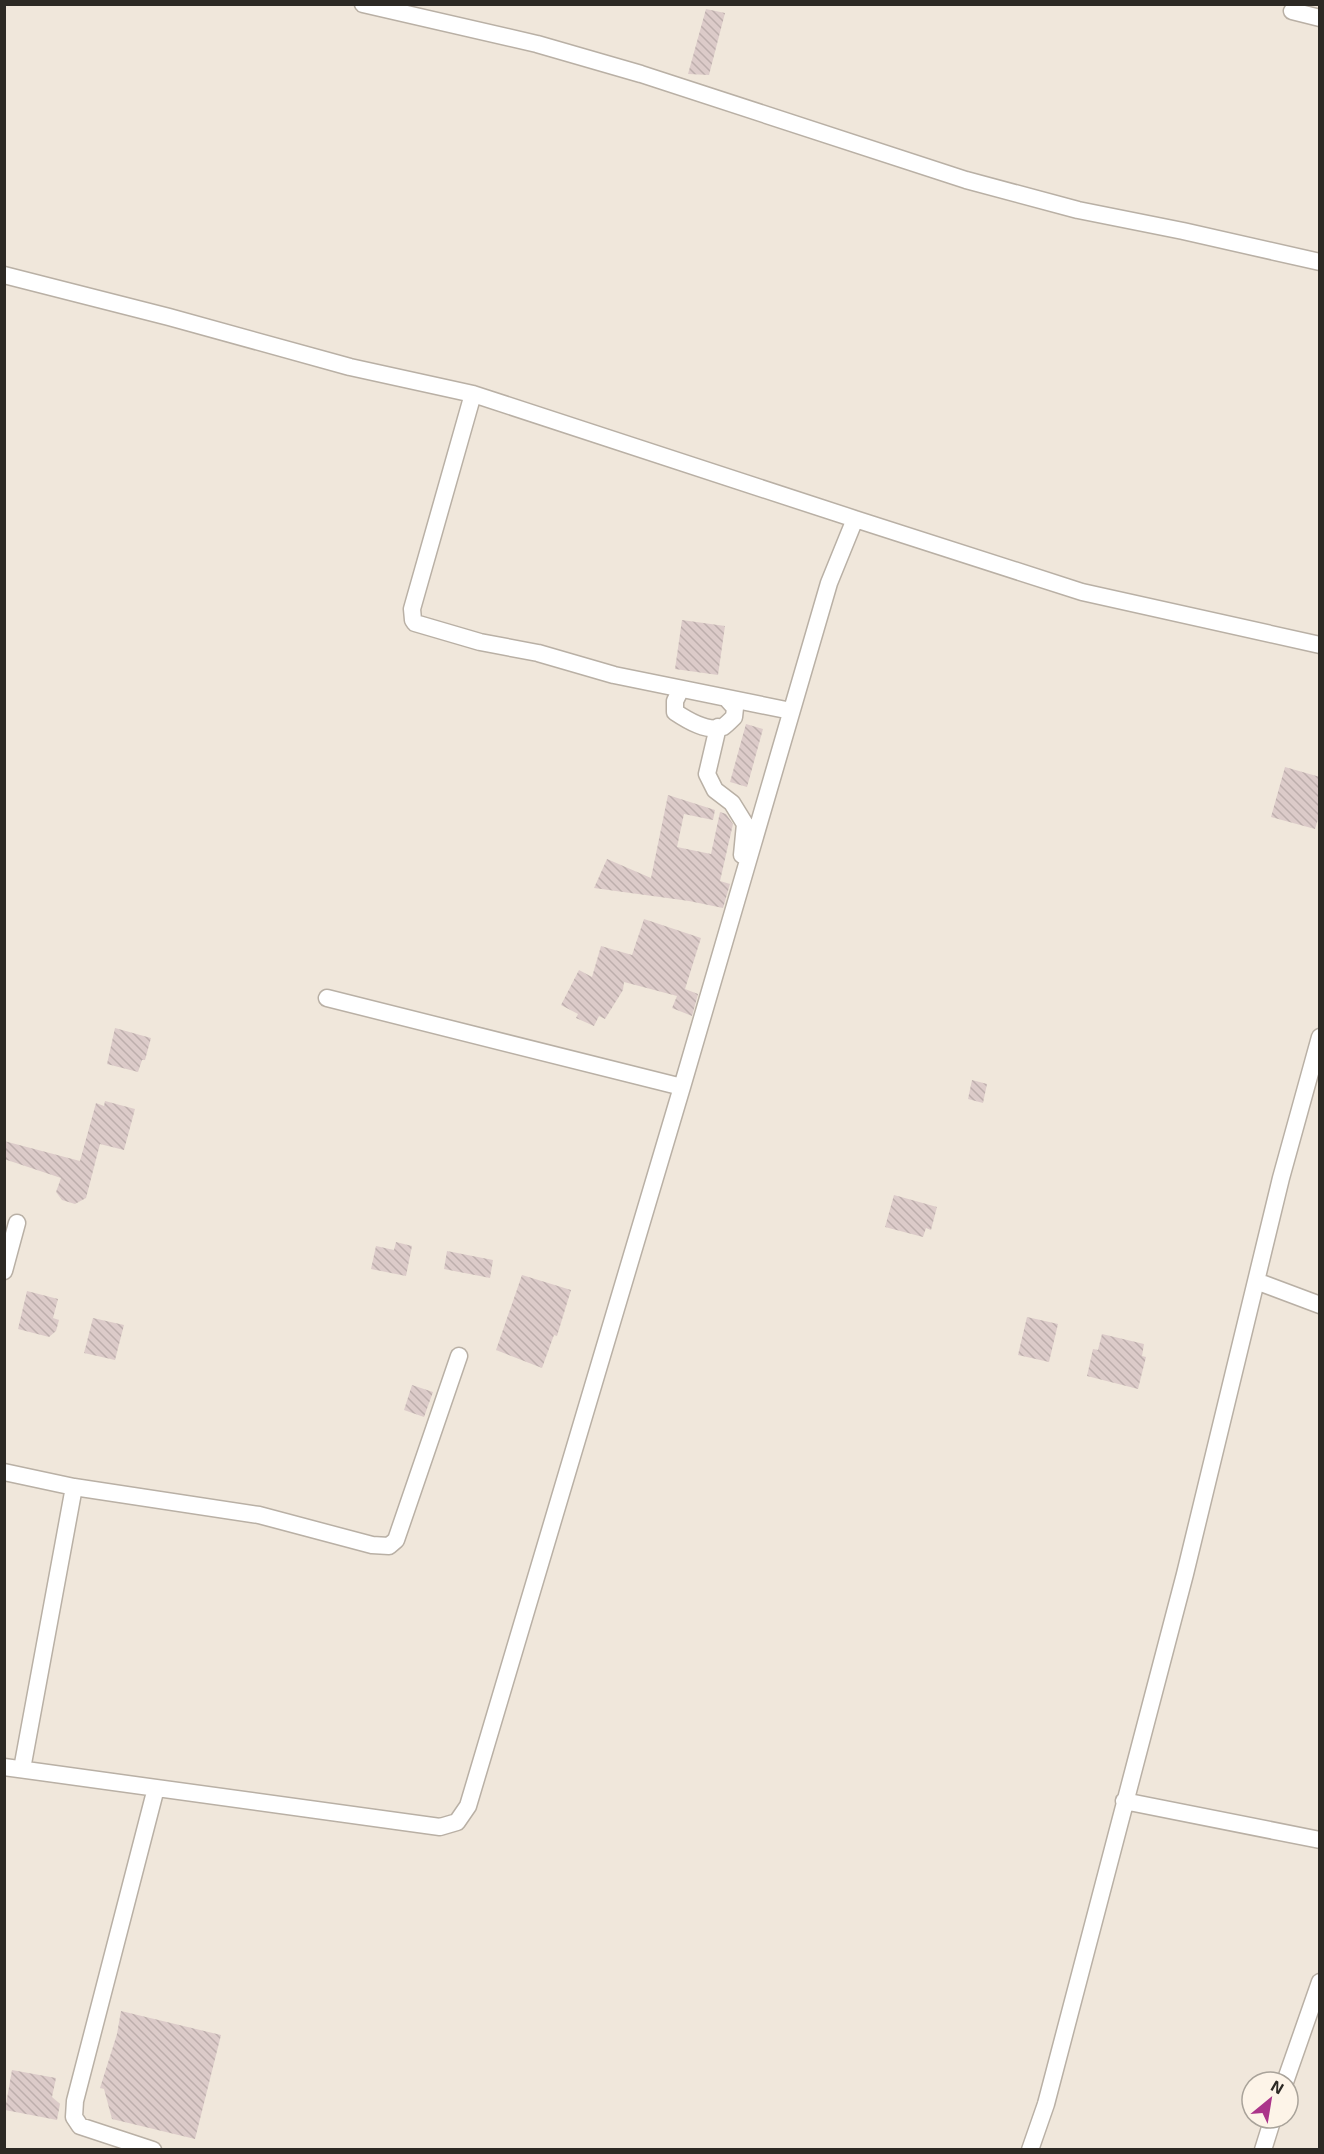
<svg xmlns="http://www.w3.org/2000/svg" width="1324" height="2154" font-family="'Exo 2',sans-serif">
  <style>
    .building { fill: url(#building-back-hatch) }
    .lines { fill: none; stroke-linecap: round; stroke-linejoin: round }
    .street-casing { stroke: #b9b0a5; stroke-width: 19 }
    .street { stroke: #fff; stroke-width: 16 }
  </style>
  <defs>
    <pattern id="building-back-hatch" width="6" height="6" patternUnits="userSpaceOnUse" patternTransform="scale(1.5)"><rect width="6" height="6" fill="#dccbc9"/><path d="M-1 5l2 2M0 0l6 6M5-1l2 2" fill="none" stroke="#bdaeac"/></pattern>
  </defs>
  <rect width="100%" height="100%" fill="#f0e7db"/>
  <path class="building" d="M 706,9 L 725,13 L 709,75 L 688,74 Z
    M 682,620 L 725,626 L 718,675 L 675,669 Z
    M 746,724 L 763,729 L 747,787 L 730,782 Z
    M 1285,767 L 1320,777 L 1320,813 L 1315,829 L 1271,817 Z
    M 668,795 L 715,810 L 713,820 L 684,814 L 677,847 L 711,854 L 720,812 L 726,814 L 733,824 L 720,881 L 730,884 L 723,908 L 689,901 L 594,888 L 607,859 L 651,878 Z
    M 644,919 L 701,938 L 685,989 L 698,994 L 692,1016 L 672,1008 L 677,996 L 624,982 L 623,990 L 605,1019 L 599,1016 L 594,1026 L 576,1018 L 578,1014 L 561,1005 L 579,970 L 592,977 L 601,946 L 632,955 Z
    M 115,1028 L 151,1038 L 145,1060 L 142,1060 L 138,1072 L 107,1064 Z
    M 972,1080 L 987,1084 L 983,1103 L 968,1099 Z
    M 105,1101 L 135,1109 L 124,1150 L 100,1144 L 86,1198 L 75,1204 L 62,1200 L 56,1192 L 61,1178 L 4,1159 L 4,1141 L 80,1161 L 96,1103 L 104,1106 Z
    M 894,1195 L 937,1207 L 931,1230 L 926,1228 L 923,1237 L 885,1227 Z
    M 396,1242 L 412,1246 L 406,1276 L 371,1269 L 376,1246 L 394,1250 Z
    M 447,1251 L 493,1260 L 490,1278 L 444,1269 Z
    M 522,1275 L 571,1290 L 557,1336 L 554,1335 L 542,1368 L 496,1350 Z
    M 27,1291 L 58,1299 L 53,1318 L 59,1320 L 56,1331 L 49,1337 L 18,1329 Z
    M 1027,1317 L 1058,1324 L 1049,1362 L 1018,1355 Z
    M 93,1318 L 124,1325 L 115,1360 L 84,1353 Z
    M 1102,1334 L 1144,1344 L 1142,1356 L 1146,1357 L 1138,1389 L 1087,1376 L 1093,1349 L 1098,1350 Z
    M 412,1385 L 433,1392 L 424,1417 L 404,1410 Z
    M 121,2011 L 221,2035 L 195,2139 L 112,2119 L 104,2089 L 100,2088 L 117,2034 Z
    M 12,2070 L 56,2078 L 52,2097 L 60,2104 L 57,2120 L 5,2110 Z"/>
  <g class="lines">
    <defs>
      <path id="street" d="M 363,4 L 537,44 L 641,74 L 966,180 L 1078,210 L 1183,231 L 1320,262
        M 1292,11 L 1320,18
        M 4,275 L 169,317 L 350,367 L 473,394 L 855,519
        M 473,394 L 412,609 L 413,620 L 415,623 L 480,642 L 538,653 L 614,675 L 791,711
        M 681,689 L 675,701 L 675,712 C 687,720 708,733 723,727 C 726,725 731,720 734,717 L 735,708 L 726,698
        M 718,727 L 707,774 L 715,790 L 732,803 L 745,824 L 742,855
        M 327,998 L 682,1087
        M 4,1271 L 17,1223
        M 1256,1281 L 1320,1305
        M 4,1472 L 74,1487 L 22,1769
        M 74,1487 L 259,1515 L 372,1545 L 389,1546 L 396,1540 L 459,1356
        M 4,1767 L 440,1827 L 457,1822 L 468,1806 L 682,1087 L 829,583 L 855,519 L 1082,592 L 1320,645
        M 1124,1801 L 1320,1840
        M 1285,2082 L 1320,1982
        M 153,2150 L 80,2126 L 74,2117 L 75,2101 L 156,1788
        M 1030,2150 L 1046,2104 L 1185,1574 L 1281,1178 L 1320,1037
        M 1263,2150 L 1273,2118"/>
    </defs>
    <use href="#street" class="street-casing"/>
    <use href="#street" class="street"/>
  </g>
  <rect width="1324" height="2154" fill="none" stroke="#2c2924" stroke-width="12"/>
  <g transform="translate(1270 2100) rotate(30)"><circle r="28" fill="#fdf4e8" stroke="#a9a39a" stroke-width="1.5"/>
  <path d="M0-4.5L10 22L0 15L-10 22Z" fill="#ab348a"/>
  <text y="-9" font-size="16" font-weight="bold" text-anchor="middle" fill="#2c2924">N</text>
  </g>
</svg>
